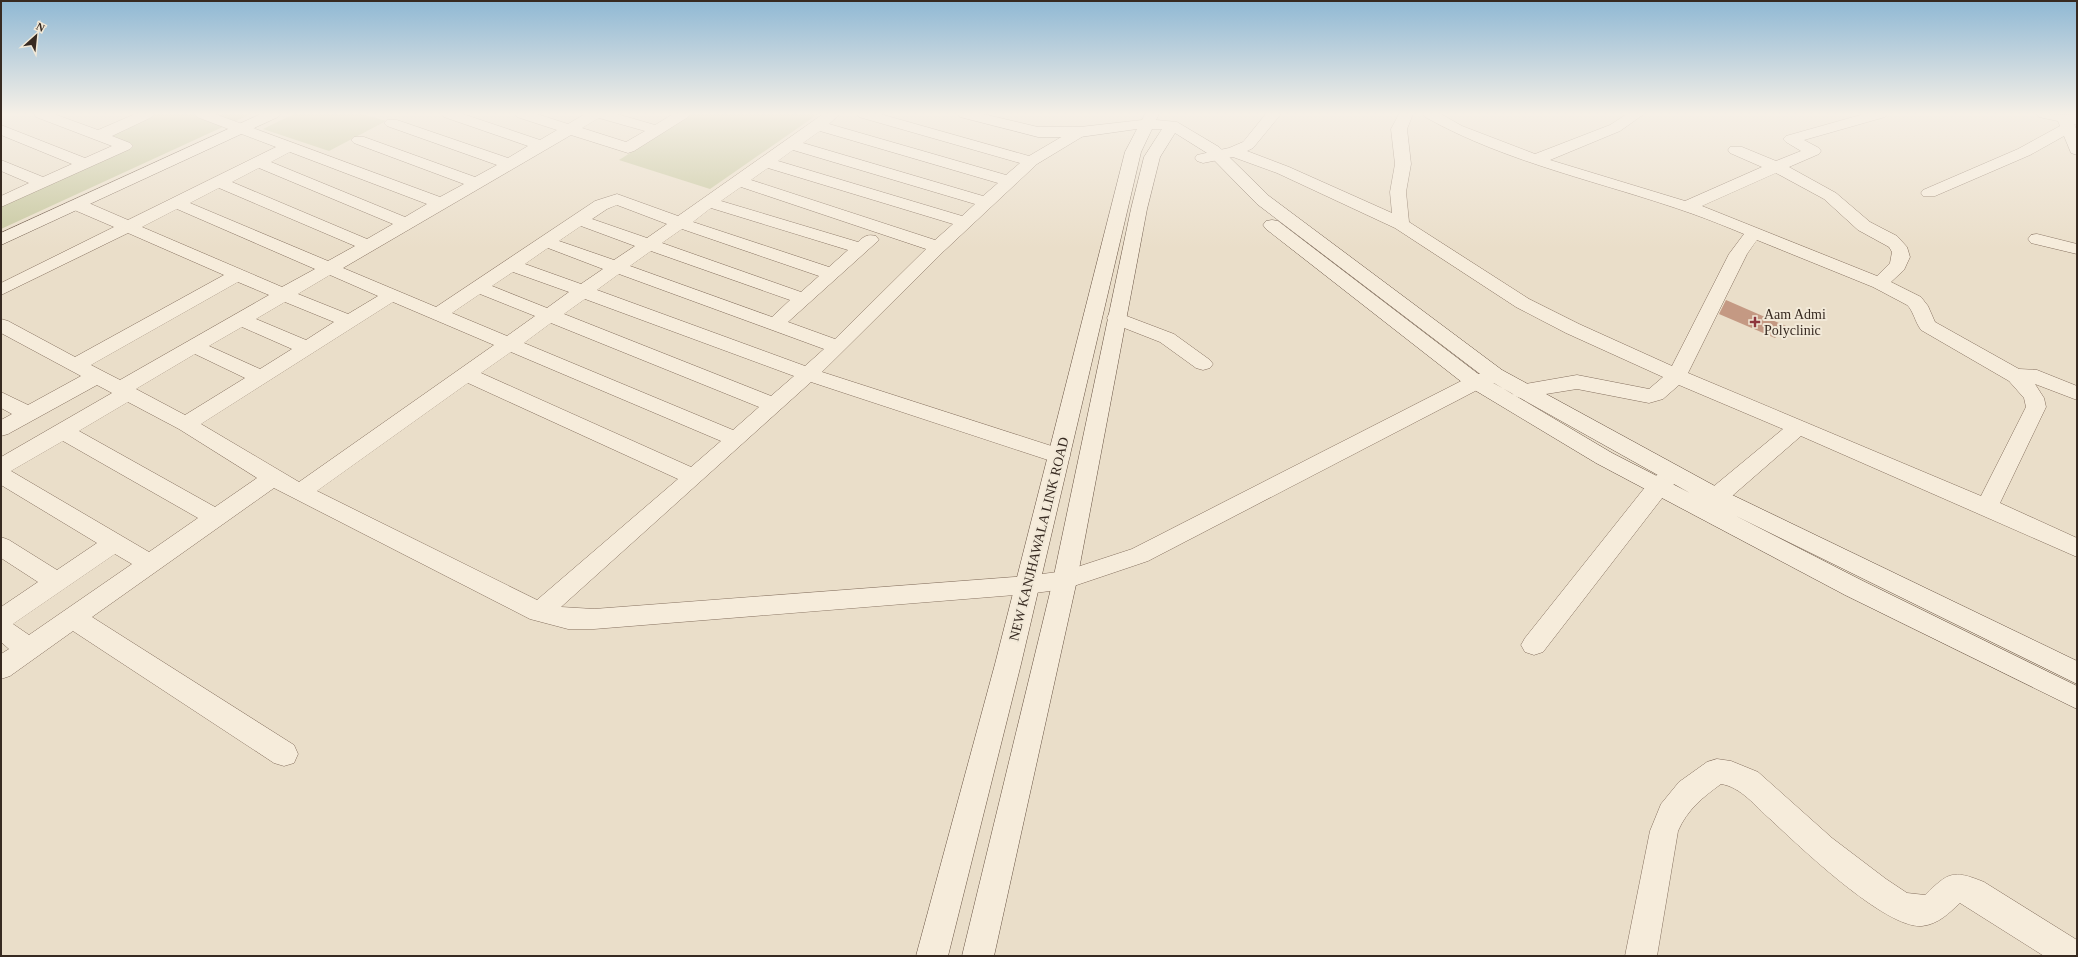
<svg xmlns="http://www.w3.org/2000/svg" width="2078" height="957" font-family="'Times New Roman',serif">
<rect width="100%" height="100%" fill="#eadec9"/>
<g fill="#c6c79e">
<path d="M152 114H251L1 229V206L132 146 104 135Z"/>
<path d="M294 114H362L386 121 329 151 263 129Z"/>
<path d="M692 114H818L710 189 619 160Z"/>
</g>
<path fill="#c49983" d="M1726 300 1786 326 1775 338 1719 314Z"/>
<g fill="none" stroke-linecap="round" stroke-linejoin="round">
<defs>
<g id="street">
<path d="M34 114H54L98 130 135 114H154L152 117 112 136 130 143 133 146 130 149 1 207V196L29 183 1 171V160L43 177 72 164 1 135V125L85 158 112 146 36 117Z"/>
<path d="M195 114H215L440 197 464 184 354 143 351 140 354 137H364L475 177 497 165 387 126 384 123 387 120H397L508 158 528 146 444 117 442 114H463L540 140 557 130 517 117 515 114H537L568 124 585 114H617L655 125 673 114H690L688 117 634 151 628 153 571 135 343 268 436 307 595 201 617 194 678 216 823 114H840L829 124 1006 175 1020 163 859 117 857 114H880L1029 156 1075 129H1085L1088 132 1085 135 1037 164 944 251 822 372 1067 451 1070 456 1067 461 1059 463 1051 461 811 382 561 607 594 609 1027 576 1065 571 1132 549 1469 377 1495 369 1502 370 1505 375 1502 380 1483 387 1148 561 1065 589 1027 594 594 629H568L530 619 274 488 92 617 294 745 298 754 294 763 284 766 274 763 73 631 10 676 1 679V654L9 649 1 642V607L38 582 1 558V537L9 540 57 570 97 543 1 485V457L112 393 97 385 8 434 1 436V420L12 414 1 408V392L28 405 81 376 1 333V319L8 321 75 357 224 275 128 233 1 295V283L114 227 72 209 70 205 72 201 78 200 84 201 128 220 276 147 197 117ZM599 118 645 131 626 142 582 128ZM820 131 998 183 983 196 803 143ZM793 150 975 204 962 216 778 161ZM290 152 427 204 405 217 271 162ZM259 168 393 224 367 239 232 182ZM768 168 953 224 935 240 751 180ZM741 187 926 249 835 339 788 322 879 240 876 236C868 234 864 236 858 242L721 201ZM219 188 355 246 328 261 190 203ZM617 205 667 224 647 238 592 219 607 209ZM711 208 848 250 829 267 693 222ZM177 209 315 269 282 287 142 227ZM581 226 635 246 614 260 559 241ZM682 229 819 276 801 292 662 243ZM548 248 603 269 581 284 525 264ZM651 251 790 300 772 317 630 266ZM513 272 569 292 547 308 492 286ZM619 274 824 349 805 366 597 290ZM330 275 378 296 348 314 298 294ZM238 282 269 295 120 380 91 365ZM480 294 535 316 507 336 452 313ZM585 299 794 376 771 396 564 314ZM285 302 334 322 306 340 256 319ZM393 302 494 345 299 482 201 424ZM551 323 759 407 733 430 524 343ZM242 327 292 349 260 369 209 346ZM511 352 721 441 691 467 481 373ZM195 354 245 378 185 415 136 389ZM468 383 678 479 537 600 317 491ZM128 402 179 429 257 478 215 507 79 431ZM63 441 198 518 149 552 11 471ZM115 554 132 564 29 635 13 624Z"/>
<path d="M1266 114H1281L1253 148 1247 151 1289 167 1392 213 1390 192 1395 164 1391 129 1399 114H1413L1407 129 1411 164 1406 192 1409 222 1529 299 1579 324 1672 366 1729 254 1744 234C1727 227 1710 220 1693 214 1603 182 1509 164 1425 117L1423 114H1441L1462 126 1535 154 1610 125 1627 114H1644L1620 131 1550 160 1685 201 1762 167 1730 153 1728 150 1730 147H1742L1776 161 1801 151 1786 142 1783 139 1786 136 1864 114H1887L1885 117 1804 140 1819 148 1821 151 1819 154 1789 167 1836 193 1870 222 1897 236 1907 247 1910 257 1904 270 1891 282 1921 297 1928 306 1935 322 2019 369 2037 370 2077 386V400L2035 384 2044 398 2046 407 2000 503 2077 538V557L1801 436 1724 503 1716 505 1708 503 1705 497 1708 491 1783 429 1679 385 1663 399 1649 403 1577 389 1521 398 1514 396 1511 391 1514 386 1577 375 1649 389 1663 377 1566 333 1516 307 1395 228 1277 173 1233 157 1203 163 1197 161 1195 158 1197 155 1229 148 1243 142ZM1776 173 1824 199 1858 230 1889 247 1892 252 1890 263 1877 276 1702 206ZM1757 240 1873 287 1907 305C1913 310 1915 322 1921 330L2009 381 2024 398 2026 407 1981 496 1688 373 1747 254Z"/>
<path d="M2037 114 2077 115V125L2074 124 2077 131V155L2071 153 2064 136 2030 155 1935 196H1923L1921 193 1923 190 2018 149 2060 126 2058 121 2039 117Z"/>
<path d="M2037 234 2077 244V254L2031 243 2028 239 2031 235Z"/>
<path d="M1116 312 1174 334 1210 360 1213 364 1210 368 1203 370 1196 368 1160 342 1109 322 1107 318 1109 314Z"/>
<path d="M1672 466 1680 469 1683 474 1666 493 1543 652 1534 655 1525 652 1521 645 1525 638 1650 481 1664 469Z"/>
<path d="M1717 759 1731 761 1758 772 1832 838 1886 879 1907 893 1925 895C1948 873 1952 869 1984 882L2077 940V956H2044L1960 903C1949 913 1939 924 1922 926 1885 929 1798 845 1770 819 1755 806 1741 787 1721 784 1703 797 1687 810 1678 831L1657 956H1625L1650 831 1661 804 1679 782 1707 762Z"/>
</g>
<g id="secondary">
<path d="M261 114H280L278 117 1 245V233Z"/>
<path d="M958 114H983L1038 127H1080L1142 120 1145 114H1159L1156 120 1177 122 1219 147 1269 196 1502 370 1724 491 2077 661V684L1736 516 1863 581 2077 686V709L1845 595 1596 463 1463 383 1266 229 1263 225 1266 221 1272 220 1278 221 1477 373 1612 453 1690 493 1488 380 1257 204 1207 153 1175 133 1160 157 1147 209 1077 580 994 956H962L1053 580 1131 209 1144 157 1162 129H1152L1141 152 1021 664 948 956H916L995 664 1125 152 1137 129 1080 137H1038L960 117Z"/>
</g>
</defs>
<use href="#street" stroke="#85705f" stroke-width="1"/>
<use href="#secondary" stroke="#675242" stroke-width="1"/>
<use href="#street" fill="#f6ecdb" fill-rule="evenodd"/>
<use href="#secondary" fill="#f6ecdb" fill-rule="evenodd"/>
</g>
<linearGradient id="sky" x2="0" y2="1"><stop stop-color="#8fb8d4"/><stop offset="0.46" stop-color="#f6f0e7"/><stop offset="1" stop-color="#f6f0e7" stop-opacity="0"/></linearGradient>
<rect width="2078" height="248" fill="url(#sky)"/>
<path fill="#8e353d" stroke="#f2e9d8" stroke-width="1.5" d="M1753 316h4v4h4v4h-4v4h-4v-4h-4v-4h4z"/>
<g text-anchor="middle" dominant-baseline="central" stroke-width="4" stroke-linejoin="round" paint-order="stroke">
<g font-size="14" fill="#372a21" stroke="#f2e9d8" text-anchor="start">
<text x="1764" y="314">Aam Admi<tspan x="1764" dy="16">Polyclinic</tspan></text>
</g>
<g font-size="14" fill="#372a21" stroke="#f2e9d8">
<text transform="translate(1039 539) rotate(-76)">NEW KANJHAWALA LINK ROAD</text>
</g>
</g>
<rect width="2078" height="957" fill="none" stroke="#372a21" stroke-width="4"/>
<g transform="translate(36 36) rotate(27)" stroke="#f2e9d8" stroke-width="3" paint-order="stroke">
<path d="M0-3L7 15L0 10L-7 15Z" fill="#372a21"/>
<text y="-6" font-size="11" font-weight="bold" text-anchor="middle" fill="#372a21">N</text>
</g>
</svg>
